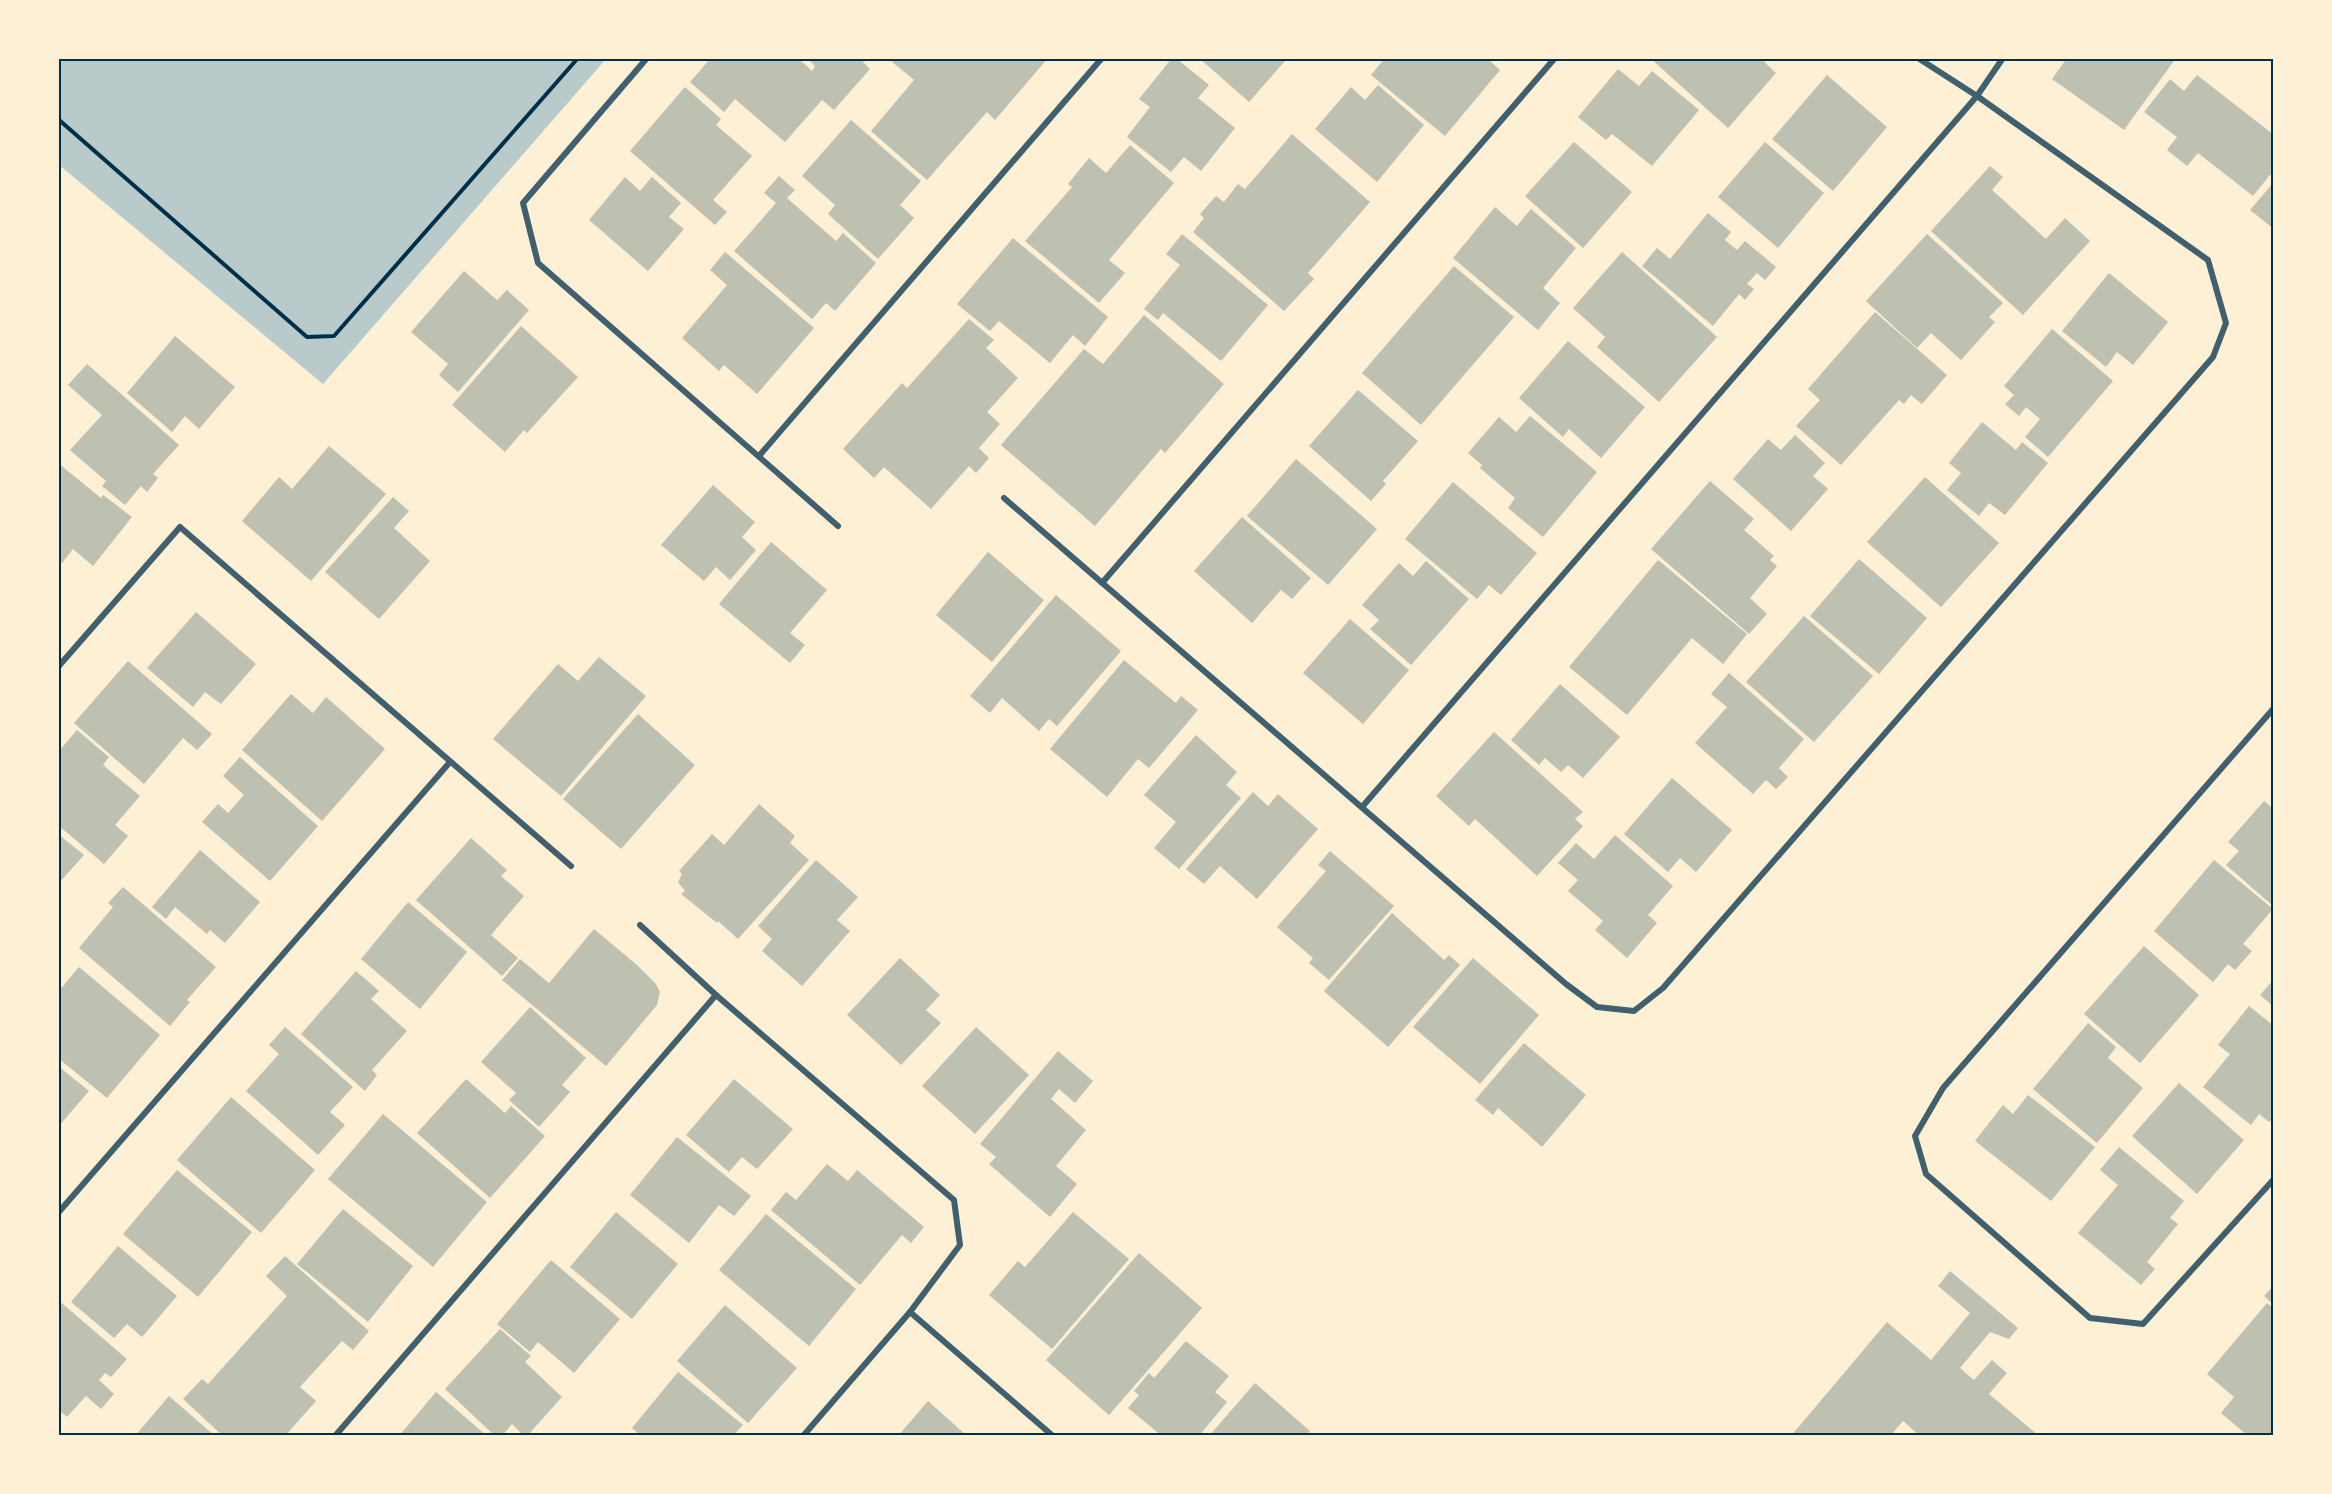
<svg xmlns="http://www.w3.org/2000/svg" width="2332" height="1494" font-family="Inter,sans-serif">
<rect width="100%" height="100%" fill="#fdf0d5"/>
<path fill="#b9caca" d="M58 59H606L323 384 59 165Z"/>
<g fill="#bec0b2">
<path d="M711 58H798L812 71 815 66 807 58H866L863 62 870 69 834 110 822 100 785 142 735 99 724 112 690 82Z"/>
<path d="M895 58H919L922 61 925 58H1048L995 120 987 112 927 180 871 131 914 80 892 62Z"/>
<path d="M1172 58H1176L1209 85 1198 98 1235 128 1201 171 1184 157 1171 172 1127 137 1150 107 1139 99Z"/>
<path d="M1199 58H1282L1285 61 1249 102Z"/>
<path d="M1385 58H1487L1500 70 1445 136 1371 75Z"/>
<path d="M1650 58H1760L1776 73 1728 128Z"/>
<path d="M2067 58H2176L2124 130 2052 79Z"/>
<path d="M1618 69 1639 86 1652 71 1699 110 1652 166 1612 134 1606 140 1578 117Z"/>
<path d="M1827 75 1887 127 1833 191 1772 139Z"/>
<path d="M2197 75 2274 135V170L2253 196 2198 153 2187 166 2167 150 2177 137 2144 112 2170 79 2184 91Z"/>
<path d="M1378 85 1424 125 1377 182 1315 129 1351 87 1365 100Z"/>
<path d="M685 87 721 119 716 125 752 156 713 200 727 212 715 225 630 151Z"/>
<path d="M851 120 921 181 900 205 914 218 878 259 828 214 835 205 802 176Z"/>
<path d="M1292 134 1370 202 1308 273 1314 279 1284 311 1193 232 1204 218 1200 214 1216 196 1224 202 1238 184 1245 189Z"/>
<path d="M1574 142 1632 192 1583 248 1525 196Z"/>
<path d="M1765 142 1824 193 1778 248 1718 197Z"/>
<path d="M1130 145 1174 183 1109 260 1125 273 1099 303 1025 241 1072 187 1068 184 1089 158 1106 173Z"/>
<path d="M1990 166 2003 177 1992 190 2046 239 2065 218 2090 241 2023 315 1931 231Z"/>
<path d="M779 176 795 190 787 198 836 241 843 233 876 263 835 311 826 303 812 319 734 251 776 203 764 193Z"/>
<path d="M625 177 640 191 652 177 681 203 669 217 684 229 648 271 589 220Z"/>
<path d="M2274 182V229L2250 210Z"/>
<path d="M1495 207 1517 226 1531 209 1576 248 1543 288 1560 303 1538 330 1453 258Z"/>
<path d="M1708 213 1731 232 1725 240 1737 250 1745 241 1776 267 1765 280 1757 273 1747 284 1754 289 1745 300 1739 294 1713 326 1642 266 1657 248 1670 259Z"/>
<path d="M1182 234 1268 305 1221 361 1163 313 1158 320 1144 309 1180 265 1166 254Z"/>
<path d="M1927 234 2003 303 1989 317 1995 322 1961 360 1931 333 1917 348 1866 301Z"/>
<path d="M1013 238 1108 317 1085 346 1073 335 1050 363 999 321 990 331 957 304Z"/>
<path d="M725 252 814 328 757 394 724 365 719 371 682 338 727 285 710 270Z"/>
<path d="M1622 252 1717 337 1659 402 1597 347 1605 337 1573 308Z"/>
<path d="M1454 266 1514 317 1421 425 1362 373Z"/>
<path d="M464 271 497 300 507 290 529 310 458 392 439 375 448 364 411 332Z"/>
<path d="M2109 273 2168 322 2133 365 2117 352 2106 367 2062 331Z"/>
<path d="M1875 312 1947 375 1922 404 1911 395 1904 404 1899 400 1841 465 1796 426 1820 400 1808 389Z"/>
<path d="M1144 315 1224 384 1165 453 1161 449 1095 526 1001 445 1084 349 1103 364Z"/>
<path d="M969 319 994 340 986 348 1018 378 987 412 1000 424 979 448 989 458 976 473 969 466 931 509 884 467 874 478 843 449 902 383 907 388Z"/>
<path d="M521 326 578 377 527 433 524 430 505 452 452 405Z"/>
<path d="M2052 329 2113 381 2048 457 2025 437 2040 419 2026 407 2019 416 2005 404 2014 395 2004 386Z"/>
<path d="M175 336 235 387 199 429 185 416 172 432 127 393Z"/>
<path d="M1568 341 1645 407 1601 458 1569 429 1563 437 1519 398Z"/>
<path d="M87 364 179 445 153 474 158 478 147 492 141 486 125 505 102 486 106 481 70 450 102 415 68 385Z"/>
<path d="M1358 390 1418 441 1383 481 1386 484 1371 501 1309 446Z"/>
<path d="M1530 416 1597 472 1543 537 1508 508 1515 498 1480 468 1482 465 1468 453 1499 417 1516 432Z"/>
<path d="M1982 422 2016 450 2022 442 2048 463 2005 515 1989 503 1979 516 1947 490 1961 473 1949 463Z"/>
<path d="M1795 435 1825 463 1813 476 1828 489 1791 531 1733 479 1768 439 1781 450Z"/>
<path d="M329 446 386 494 311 581 242 521 279 477 292 489Z"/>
<path d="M1296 459 1377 529 1328 585 1247 516Z"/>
<path d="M58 463 101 498 103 495 132 517 93 566 73 549 62 563 58 560Z"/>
<path d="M1925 477 1999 543 1941 607 1867 542Z"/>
<path d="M1710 481 1754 519 1744 530 1774 556 1770 560 1777 566 1750 598 1767 614 1749 634 1651 549Z"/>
<path d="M1453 482 1537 553 1501 595 1489 585 1477 599 1405 539Z"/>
<path d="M713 485 755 522 742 537 756 550 730 580 716 567 704 581 661 545Z"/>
<path d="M393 497 409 511 394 528 430 561 379 619 325 572Z"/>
<path d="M1242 517 1311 578 1292 599 1281 590 1252 623 1194 571Z"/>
<path d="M771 542 827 590 790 633 805 645 790 663 719 604Z"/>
<path d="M988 552 1044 600 992 662 936 615Z"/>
<path d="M1859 559 1927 618 1879 674 1810 616Z"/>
<path d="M1658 560 1747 634 1723 664 1692 638 1627 715 1569 667Z"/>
<path d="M1426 561 1469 599 1411 665 1370 629 1379 620 1362 605 1399 563 1413 576Z"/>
<path d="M1056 595 1121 651 1057 726 1049 719 1039 731 1002 698 990 713 970 696Z"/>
<path d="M196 612 256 664 221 704 205 692 193 707 147 668Z"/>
<path d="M1804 616 1873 676 1814 742 1746 682Z"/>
<path d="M1350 619 1409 670 1363 724 1303 673Z"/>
<path d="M599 657 646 696 561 796 493 739 558 664 578 681Z"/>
<path d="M1124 660 1176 703 1181 696 1198 710 1149 768 1138 759 1107 797 1050 749Z"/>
<path d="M128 661 212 734 197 750 183 738 144 784 74 723Z"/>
<path d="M1729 673 1804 739 1779 768 1788 777 1776 789 1766 780 1753 794 1695 743 1727 707 1711 694Z"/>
<path d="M1560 684 1620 737 1583 778 1568 765 1561 772 1545 758 1539 765 1511 740Z"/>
<path d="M291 694 313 713 326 697 385 749 322 821 242 750Z"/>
<path d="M638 714 695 765 621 849 563 799Z"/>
<path d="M77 730 109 757 103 765 140 796 115 825 128 836 104 864 58 825V752Z"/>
<path d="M1494 732 1583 812 1575 819 1583 826 1537 876 1475 819 1469 826 1436 796Z"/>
<path d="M1196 735 1237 772 1226 785 1241 798 1179 869 1154 848 1176 822 1144 795Z"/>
<path d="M240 757 318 826 270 881 202 822 218 804 228 813 244 795 223 776Z"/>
<path d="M1672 778 1732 830 1696 872 1680 858 1668 872 1624 834Z"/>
<path d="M1253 792 1268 806 1278 794 1318 829 1257 899 1220 866 1204 884 1186 869Z"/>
<path d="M2264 801 2274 809 2272 905 2226 865 2239 851 2228 842Z"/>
<path d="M759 804 795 836 790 843 809 860 738 939 718 921 717 923 681 894 685 891 678 882 682 874 679 871 712 834 724 845Z"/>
<path d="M58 834 84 855 58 884Z"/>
<path d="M1615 835 1673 886 1648 915 1657 923 1627 958 1595 930 1603 921 1568 891 1578 880 1558 863 1576 843 1594 859Z"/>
<path d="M471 838 507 870 501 876 524 896 491 935 518 958 502 976 416 900Z"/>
<path d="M200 850 260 902 225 943 210 930 207 934 175 907 166 919 152 907Z"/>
<path d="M1330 851 1394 906 1329 980 1309 963 1313 958 1277 927 1326 871 1318 865Z"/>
<path d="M816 860 858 897 837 920 850 931 802 986 762 951 772 939 758 926Z"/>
<path d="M2214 860 2273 909 2243 944 2252 951 2235 970 2228 964 2213 982 2154 931Z"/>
<path d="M123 887 216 967 187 1000 190 1002 170 1026 79 948 113 907 108 903Z"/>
<path d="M408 902 467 952 420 1009 361 959Z"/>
<path d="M1392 913 1444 960 1449 955 1460 965 1388 1047 1324 991Z"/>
<path d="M594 929 637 965 656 984 660 992 657 1005 606 1066 502 980 520 959 549 983Z"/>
<path d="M2144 946 2199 995 2140 1063 2084 1014Z"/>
<path d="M900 958 940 995 926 1010 941 1023 901 1065 847 1015Z"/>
<path d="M1473 958 1539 1015 1480 1084 1413 1027Z"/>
<path d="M79 967 160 1035 107 1098 58 1058V992Z"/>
<path d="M356 971 379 991 371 999 407 1031 372 1070 377 1075 365 1091 301 1034Z"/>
<path d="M2274 979V1007L2260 995Z"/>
<path d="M2249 1006 2274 1026V1117L2269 1122 2259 1114 2251 1125 2203 1087 2230 1054 2218 1045Z"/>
<path d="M530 1007 586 1058 562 1085 570 1092 539 1127 509 1100 516 1093 481 1062Z"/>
<path d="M2088 1023 2116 1047 2108 1058 2143 1088 2097 1143 2033 1089Z"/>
<path d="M285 1027 353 1087 330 1112 345 1125 318 1155 246 1091 279 1054 269 1045Z"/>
<path d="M976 1027 1029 1075 975 1134 922 1086Z"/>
<path d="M1524 1043 1586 1095 1542 1147 1498 1108 1493 1115 1475 1100Z"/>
<path d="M1058 1051 1093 1081 1075 1103 1059 1089 1051 1099 1086 1130 1056 1166 1077 1184 1050 1217 989 1164 996 1157 980 1144Z"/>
<path d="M58 1066 89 1091 58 1127Z"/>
<path d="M466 1079 505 1113 511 1106 545 1136 490 1198 417 1133Z"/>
<path d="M734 1079 793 1129 757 1169 742 1157 729 1172 686 1135Z"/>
<path d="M2179 1083 2244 1140 2197 1194 2132 1136Z"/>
<path d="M2028 1095 2095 1147 2051 1201 1975 1141 2003 1105 2013 1114Z"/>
<path d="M231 1097 315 1170 261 1233 177 1160Z"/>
<path d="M383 1114 487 1202 433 1267 328 1179Z"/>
<path d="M677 1137 751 1196 734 1216 719 1205 689 1243 630 1195Z"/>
<path d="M2119 1147 2184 1201 2170 1218 2178 1224 2147 1262 2155 1269 2141 1285 2078 1233 2118 1185 2100 1170Z"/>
<path d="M827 1164 848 1181 857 1170 924 1227 911 1243 902 1235 860 1285 771 1210 786 1192 796 1200Z"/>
<path d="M177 1170 252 1232 198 1297 123 1234Z"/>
<path d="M343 1209 413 1266 368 1322 297 1264Z"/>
<path d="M616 1212 678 1264 632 1319 570 1267Z"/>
<path d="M1073 1212 1129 1259 1052 1349 989 1295 1018 1261 1025 1267Z"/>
<path d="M766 1214 856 1289 809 1346 719 1270Z"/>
<path d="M118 1246 177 1296 142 1337 127 1324 114 1338 71 1302Z"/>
<path d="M1139 1253 1202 1308 1109 1415 1046 1360Z"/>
<path d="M285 1256 369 1331 353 1350 342 1341 300 1387 316 1401 285 1436H223L183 1399 202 1379 208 1384 287 1296 266 1276Z"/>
<path d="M551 1260 620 1319 574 1373 538 1342 530 1352 497 1324Z"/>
<path d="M1950 1271 2018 1328 2009 1339 1990 1332 1960 1368 1974 1380 1992 1360 2007 1373 1989 1394 2039 1436H1920L1903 1421 1890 1436H1791L1887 1322 1931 1360 1970 1313 1938 1286Z"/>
<path d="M2274 1285V1305L2264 1296Z"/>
<path d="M58 1300 127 1359 111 1377 105 1373 99 1380 114 1394 101 1409 86 1396 67 1417 58 1409Z"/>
<path d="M2267 1303 2274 1309V1436H2248L2221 1413 2234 1397 2207 1374Z"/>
<path d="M725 1305 797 1368 748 1423 677 1361Z"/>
<path d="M500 1329 531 1356 525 1362 562 1397 527 1436H524L512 1424 502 1436H495L445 1389Z"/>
<path d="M1186 1341 1229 1376 1215 1392 1227 1402 1199 1436H1162L1128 1408 1139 1395 1134 1391 1149 1373 1154 1378Z"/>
<path d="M678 1372 743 1425 733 1436H641L632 1428Z"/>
<path d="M1255 1383 1310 1431 1305 1436H1209Z"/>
<path d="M436 1392 487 1436H399Z"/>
<path d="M169 1396 215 1436H135Z"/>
<path d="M928 1401 967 1436H898Z"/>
</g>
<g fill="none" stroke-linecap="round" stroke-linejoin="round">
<path stroke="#003049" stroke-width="4" d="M58 119 307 337 334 336 578 58"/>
<g stroke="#3f606c" stroke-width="6">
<path d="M647 58 523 203 538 263 838 526"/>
<path d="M759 456 1102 58"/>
<path d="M1004 498 1566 984 1597 1007 1634 1011 1663 988 2213 357 2226 323 2208 260 1977 96 1918 58"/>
<path d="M1102 583 1555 58"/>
<path d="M58 667 180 527 571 866"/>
<path d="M2274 708 1943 1088 1915 1136 1926 1174 2090 1318 2143 1324 2274 1179"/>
<path d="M1362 807 1977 96 2003 58"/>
<path d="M640 925 716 995 954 1200 960 1245 910 1312 803 1436"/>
<path d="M58 1213 450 762"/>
<path d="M910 1312 1053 1436"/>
<path d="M335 1436 716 995"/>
</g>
</g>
<rect width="2332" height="1494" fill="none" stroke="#fdf0d5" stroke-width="120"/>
<rect x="60" y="60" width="2212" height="1374" fill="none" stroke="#003049" stroke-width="2"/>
</svg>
